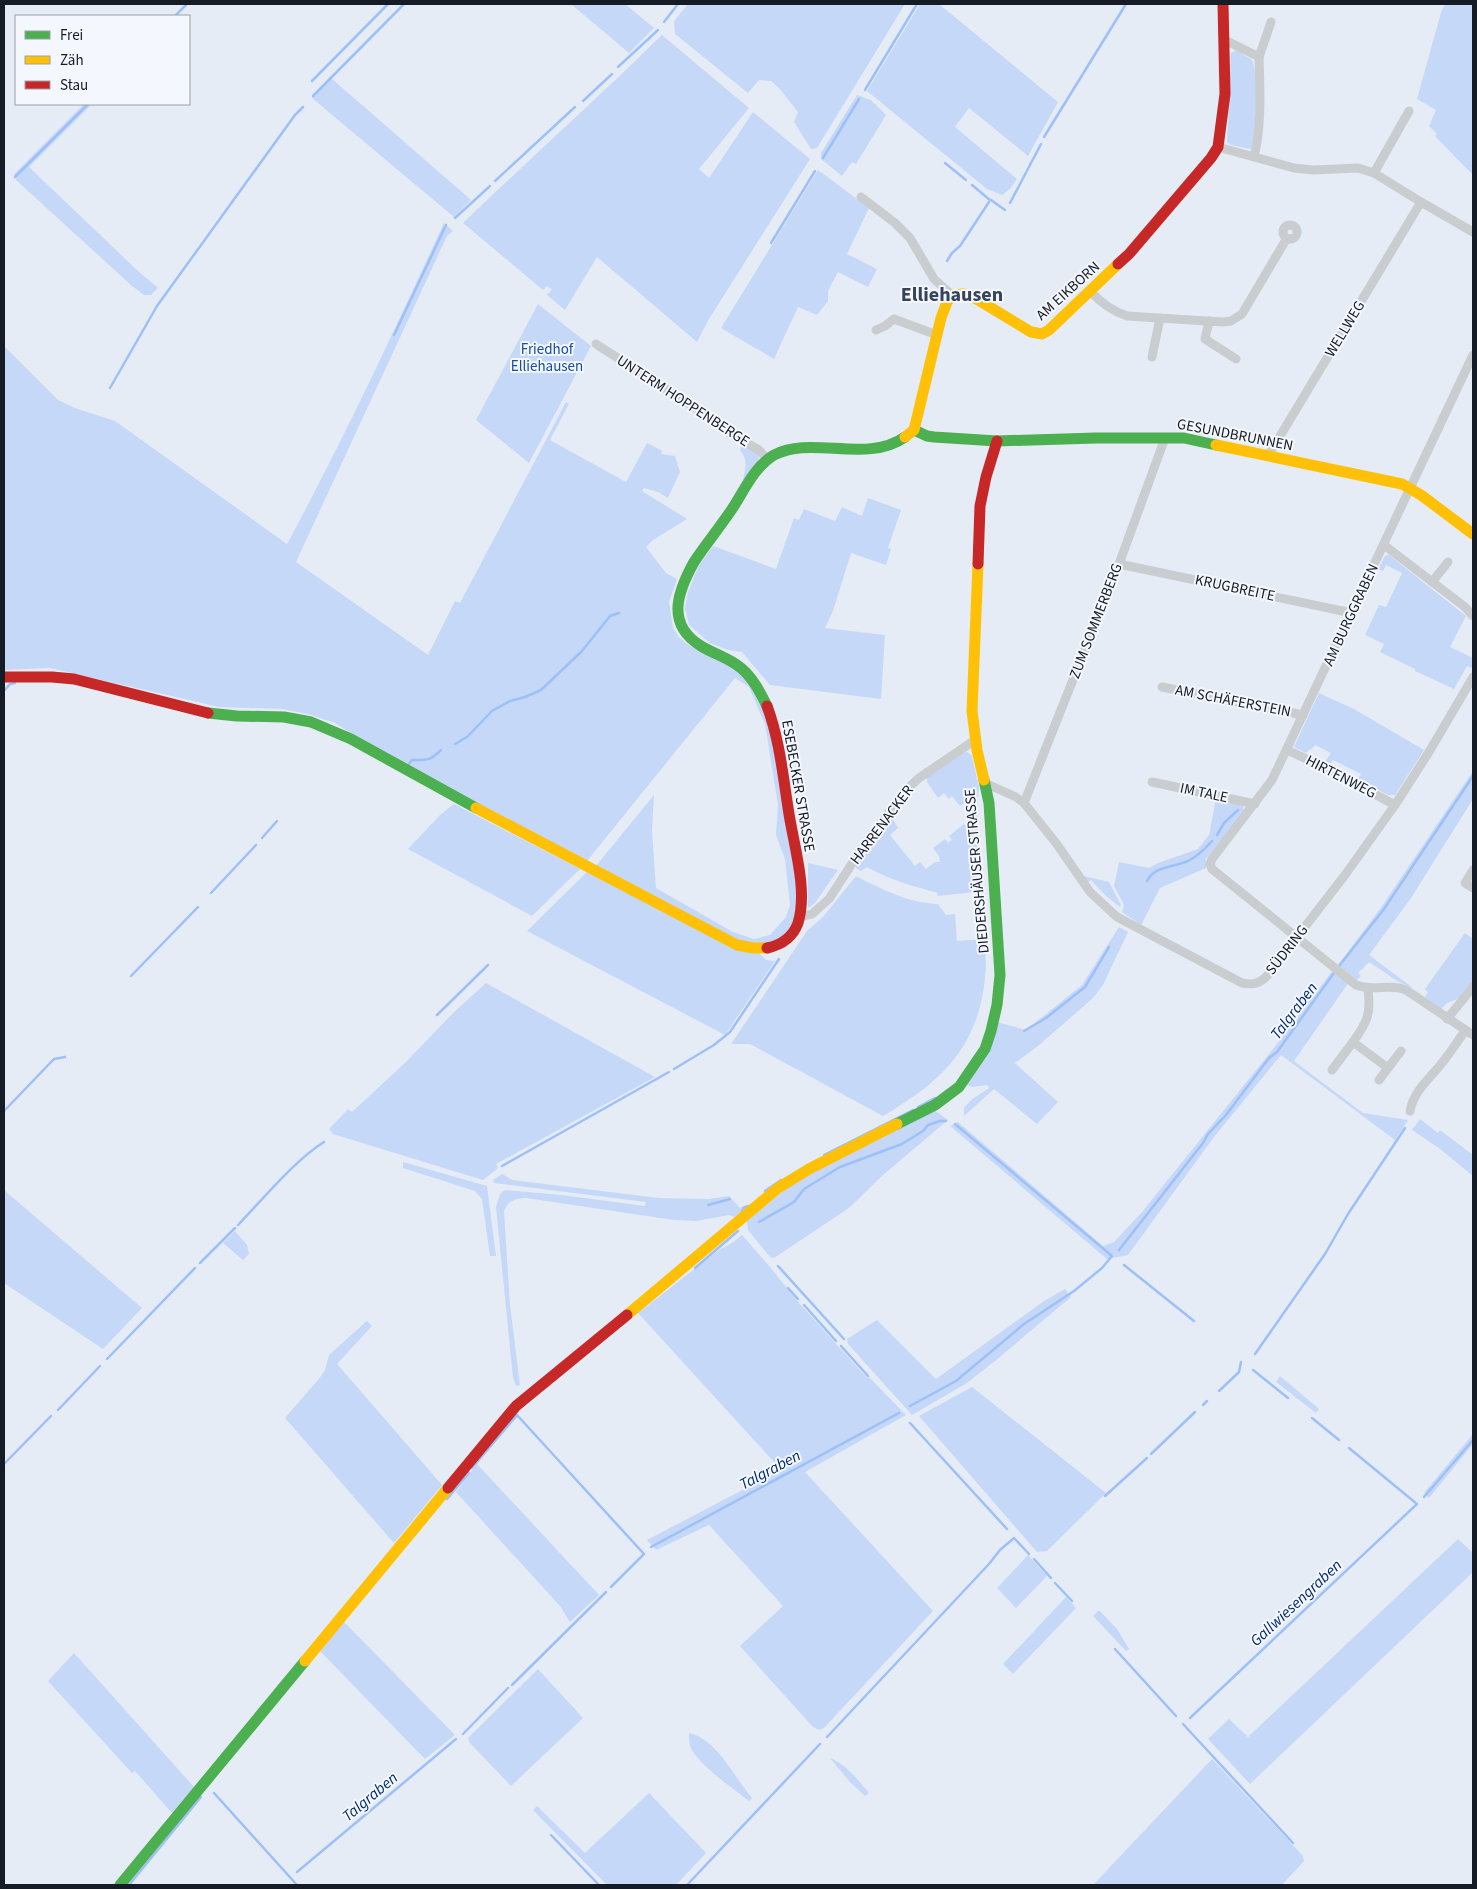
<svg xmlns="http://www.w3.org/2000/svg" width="1477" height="1889" font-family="'Source Sans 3',sans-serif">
<rect width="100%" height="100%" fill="#e6ecf5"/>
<g fill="#c5d8f7">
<path d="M571 4H625L654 28 629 53Z"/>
<path d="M688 4H905L817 148 811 149 794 122 798 112 779 88 771 81 759 80 748 93 675 34 674 21Z"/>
<path d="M920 4H939L1058 102 1028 156 969 108 955 127 1017 179 1010 189 1002 195 987 189 867 91Z"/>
<path d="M1446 4H1473V175L1435 136 1437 134 1429 126 1436 110 1417 99 1442 9Z"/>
<path d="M662 35 749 108 699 169 709 178 753 112 810 159 709 319 697 342 597 257 565 310 547 295 552 289 547 286 543 290 463 223C529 159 597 99 662 35Z"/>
<path d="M1236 50 1252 60C1260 77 1254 125 1254 146L1250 149 1231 145 1227 142 1231 53Z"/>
<path d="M331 78 471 200 454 217 312 98Z"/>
<path d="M857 95 871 100 886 115 856 164 852 162 842 176 821 159V153Z"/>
<path d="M84 104H92L29 167 139 272 158 288 151 295H144L131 285 16 180 14 174Z"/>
<path d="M818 170 869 208 847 254 877 269 868 287 838 272 828 291V301L817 315 798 307 774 359 721 328Z"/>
<path d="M444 223 453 231 447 236 296 562 428 655 455 601 460 603 566 402 569 404 550 440 626 482 647 443 662 451 661 454 675 456 680 472 668 498 658 492 644 488 642 491 687 519 653 540 646 547 666 573 677 579 669 602 673 628 679 637 687 644 739 671 747 680 769 721 798 892C797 911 794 937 771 943 764 945 755 945 747 945L595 867 654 795 652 831 656 888 733 932 754 939 770 935 786 917 790 905 785 859 776 835 778 805 765 724 749 687 735 678 587 861 384 755 335 723 308 714 282 709 219 707 50 668 4 670V346L58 400 75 408 115 421 287 544C344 439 394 331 444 223Z"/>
<path d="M538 304 591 346 529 463 476 420Z"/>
<path d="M744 446 758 453 759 459 742 483C745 473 749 458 740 451L741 447Z"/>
<path d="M868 498 901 510 888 548 891 549 886 565 851 553 833 611 825 628 885 635 881 699 770 685 742 652 728 650 710 643 689 625 685 608 688 592 699 565 713 546 776 569 794 518 799 520 804 509 835 521 842 507 862 516Z"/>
<path d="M1389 555 1466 616 1450 647 1473 658 1472 668 1467 666 1454 689 1415 671V669L1380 652 1384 644 1365 635 1379 605 1386 607 1402 573 1386 565 1383 571 1378 569 1385 556Z"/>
<path d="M1319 693 1354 709 1424 750 1395 795H1388L1358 779 1361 774 1333 760 1330 764 1325 762 1331 753 1315 745 1311 750 1310 749 1306 753 1294 747Z"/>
<path d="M967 752 972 756 979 788 978 797 969 804 967 801 960 806 952 796 949 799 944 793 938 798 927 782V776L963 753Z"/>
<path d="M1473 771V799L1411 898 1369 955 1413 988 1399 982 1369 962 1358 973 1361 976 1357 980 1338 965 1380 909Z"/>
<path d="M1216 799 1243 806 1244 811 1206 859V868L1160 888 1141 925 1122 912 1124 905 1114 886 1119 862 1149 868 1158 863 1198 849 1209 835Z"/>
<path d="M454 804 580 869 532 916 408 849 440 815Z"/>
<path d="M976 815 978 816 976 892 937 896 938 893C913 886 889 880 867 867L861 871 856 868V863L889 817 894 821 898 828 890 835 915 866 920 862 926 869 935 862H940L939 856 933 848 945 839 948 843 952 840 949 836 964 824 968 828 971 825 968 821Z"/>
<path d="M808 863 838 870 815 903 808 908Z"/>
<path d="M589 870 759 953 766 960 775 961 725 1035 527 931Z"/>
<path d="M856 876C881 889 909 903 938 904L946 915 955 914 957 941 985 939C985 952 987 965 985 978 978 1048 941 1082 883 1116L750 1044H731L807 931 823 917Z"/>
<path d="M1083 876 1109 882 1121 905 1120 907 1106 896 1091 880 1087 883Z"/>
<path d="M1119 927 1128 932 1103 985 1093 998 1038 1046 1015 1063 1058 1102 1037 1124 994 1089 964 1116V1108L971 1100 989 1088 987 1085 972 1087 967 1085 997 1022 1026 1030 1082 985Z"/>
<path d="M1465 933 1473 939V982L1458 999 1447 1003 1441 1009 1425 997 1428 992 1425 989Z"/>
<path d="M1333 970 1349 982 1294 1061 1363 1113 1408 1120 1395 1140 1281 1055 1214 1137 1128 1255 1107 1259 950 1126 958 1122 1103 1246 1114 1242 1142 1212 1273 1049Z"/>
<path d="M486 983 655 1077 496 1164 498 1168 483 1180 333 1134 329 1129 348 1109 352 1112 406 1062 453 1013Z"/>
<path d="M934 1110 948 1120 883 1175 849 1208 774 1258 770 1257 748 1230 747 1221 787 1188 826 1165Z"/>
<path d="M1420 1119 1438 1133 1440 1130 1473 1155V1176L1439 1148 1412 1130Z"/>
<path d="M403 1162 487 1186 496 1256H490L482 1199 475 1191 403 1168Z"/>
<path d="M502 1174 512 1180 659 1198 709 1199 729 1196 741 1209 740 1213 735 1217 729 1215 696 1221 674 1220 526 1198C514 1199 509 1200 504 1211L510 1305 520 1385 516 1386 513 1378 496 1207 500 1194 505 1190 561 1195 645 1206 646 1202 494 1183 493 1180Z"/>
<path d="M4 1190 142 1308 103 1349 4 1283Z"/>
<path d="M235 1231 247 1245 249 1254 243 1260 223 1243Z"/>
<path d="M742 1235 770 1267 799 1303 867 1378 869 1377 906 1415 805 1472 933 1611 824 1728 819 1730 813 1727 740 1646 783 1606 709 1525 656 1550 647 1540 777 1472 774 1462 638 1313 719 1250 732 1243Z"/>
<path d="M1065 1289 1071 1297 995 1361 967 1383 912 1415 848 1344 847 1339 877 1320 936 1379 1044 1301Z"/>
<path d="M367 1321 372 1326 337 1364 442 1485 394 1543 285 1418 318 1380 325 1370 329 1355Z"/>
<path d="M1280 1376 1319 1409 1316 1413 1276 1382Z"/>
<path d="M972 1387 1106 1493 1047 1551 1037 1552 919 1416Z"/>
<path d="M1473 1434V1444L1429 1498 1424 1493Z"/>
<path d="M477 1464 599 1595 570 1622 560 1606 456 1492Z"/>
<path d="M1458 1539 1473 1553V1572L1250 1784 1208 1739 1229 1719 1248 1737Z"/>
<path d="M1028 1555 1047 1576 1016 1608 997 1588Z"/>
<path d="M1066 1597 1076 1608 1013 1674 1003 1664Z"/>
<path d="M1099 1610 1117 1629 1129 1649 1126 1651 1093 1616Z"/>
<path d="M344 1622 455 1735 425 1759 320 1651Z"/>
<path d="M74 1653 194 1787 172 1813 135 1771 132 1773 48 1681Z"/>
<path d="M538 1669 583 1718 511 1786 469 1742 468 1738Z"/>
<path d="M689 1733C717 1739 734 1777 752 1798L749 1801C734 1789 696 1763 690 1746 689 1742 689 1737 689 1733Z"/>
<path d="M830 1758C847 1765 856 1778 869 1793L865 1796 850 1782Z"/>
<path d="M1212 1759 1303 1856 1304 1861 1282 1885H1093Z"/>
<path d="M649 1793 706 1853 676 1885H607L533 1810 537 1806 585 1853Z"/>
</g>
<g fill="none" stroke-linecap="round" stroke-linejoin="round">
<g stroke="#9dc0f7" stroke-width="2.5">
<path d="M175 16 186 5"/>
<path d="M664 22 678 4"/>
<path d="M618 67 658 30"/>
<path d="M312 81 388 4"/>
<path d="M865 90 917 4"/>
<path d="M313 96 404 4"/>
<path d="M583 101 612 74"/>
<path d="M1044 137 1126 4"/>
<path d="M823 158 859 99"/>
<path d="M945 163 966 180"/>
<path d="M15 177 88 104"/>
<path d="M495 181 575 107"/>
<path d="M972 185 990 200"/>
<path d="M991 200 1005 210"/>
<path d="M1010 203 1041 144"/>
<path d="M455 218 490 186"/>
<path d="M771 243 815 171"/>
<path d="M947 261 952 253 960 246 989 202"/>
<path d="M394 335 446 225"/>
<path d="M110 388 157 306 295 115 303 107"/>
<path d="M4 691 10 684 15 683"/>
<path d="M455 744 467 737 492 711 510 701 525 697 541 690 582 651 610 616 619 613"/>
<path d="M409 764 412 760C427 760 430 761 441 750"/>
<path d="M1217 835 1224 823 1238 810"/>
<path d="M262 838 277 821"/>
<path d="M1147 881C1156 865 1172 868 1188 861 1198 856 1205 849 1212 841"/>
<path d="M211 893 256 845"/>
<path d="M131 976 198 907"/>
<path d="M437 1015 488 965"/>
<path d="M1024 1031 1046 1018 1085 987 1109 947"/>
<path d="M674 1069 714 1045 730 1032 779 959"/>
<path d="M918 1107 935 1098"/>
<path d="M4 1111 54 1059 65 1057"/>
<path d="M824 1155 913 1110"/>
<path d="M502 1166 669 1072"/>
<path d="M765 1191 781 1180"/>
<path d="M708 1205 730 1199"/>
<path d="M741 1214 743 1208 748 1206"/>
<path d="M759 1222 794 1202 804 1189 840 1167 902 1144 923 1131 928 1125 940 1121H946"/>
<path d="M238 1225C263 1199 295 1160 324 1142"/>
<path d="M1119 1250 1203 1143 1208 1134 1226 1115 1269 1058 1277 1052 1339 966 1384 909 1473 776"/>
<path d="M200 1263 235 1228"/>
<path d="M1124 1265 1194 1321"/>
<path d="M778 1266 844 1339"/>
<path d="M695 1268 738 1231"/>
<path d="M788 1288 798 1299"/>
<path d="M804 1305 836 1341"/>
<path d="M841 1346 868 1376"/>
<path d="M1255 1354 1325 1254 1348 1214 1405 1128"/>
<path d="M107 1359 195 1268"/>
<path d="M1253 1370 1288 1398"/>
<path d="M1219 1391 1239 1372 1241 1362"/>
<path d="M1203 1405 1207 1401"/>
<path d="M910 1406 956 1381 1024 1324 1074 1291 1102 1268 1112 1256 955 1124"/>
<path d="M58 1410 100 1366"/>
<path d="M1312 1418 1339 1440"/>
<path d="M910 1423 1007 1529"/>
<path d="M1151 1454 1195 1412"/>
<path d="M4 1464 51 1416"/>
<path d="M472 1468 517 1415 644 1554 611 1587"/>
<path d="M1105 1496 1147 1458"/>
<path d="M1424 1497 1473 1440"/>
<path d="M447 1499 469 1473"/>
<path d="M651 1547 899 1413"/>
<path d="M1034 1559 1051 1578"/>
<path d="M1055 1583 1072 1601"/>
<path d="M1115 1649 1176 1716"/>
<path d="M512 1685 606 1592"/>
<path d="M1190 1718 1417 1504 1349 1448"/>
<path d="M1183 1724 1293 1843"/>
<path d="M463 1734 508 1688"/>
<path d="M827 1737 989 1564 1000 1550 1014 1538 1029 1554"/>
<path d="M214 1793 297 1885"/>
<path d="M551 1835 599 1885"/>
<path d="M297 1872 456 1739"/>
<path d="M129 1885 201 1797"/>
<path d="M687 1885 820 1744"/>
</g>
<g stroke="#cacdd0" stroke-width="9">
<path d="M1225 40 1259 57C1260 89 1262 125 1254 157"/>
<path d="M1259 57 1271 22"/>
<path d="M1218 147 1294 168 1313 170 1358 168 1374 173 1421 202 1473 232"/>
<path d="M1374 173 1409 111"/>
<path d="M861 197 895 223 910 238 934 279 952 295"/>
<circle cx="1290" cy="232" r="7"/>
<path d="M1090 291C1101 303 1112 311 1127 316L1223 322 1231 321 1242 314 1287 238"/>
<path d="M1209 321 1205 339 1236 359"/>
<path d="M876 330 885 326 894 319 937 335"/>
<path d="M596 344 711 418 729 433 759 450 768 460"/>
<path d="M1473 355 1272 780 1212 859 1210 864 1212 869 1356 985C1373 992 1389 983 1406 990L1473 1035"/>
<path d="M1152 357 1160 318"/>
<path d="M1268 456 1421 202"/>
<path d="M1384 545 1465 607 1473 616"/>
<path d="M1119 564 1352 613"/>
<path d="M1432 582 1448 562"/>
<path d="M1162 687 1303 715"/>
<path d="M1287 750 1328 769 1395 805"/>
<path d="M1152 782 1255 804"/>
<path d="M987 784 1016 797 1024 803 1056 843 1090 892 1117 917 1242 983C1253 985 1258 984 1266 977L1345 875 1395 805 1429 752 1473 677"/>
<path d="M1024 803 1119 564 1165 438"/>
<path d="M1473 870 1465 883 1473 888"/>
<path d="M800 917 812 914 829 899 866 842 906 790 919 778 975 740"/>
<path d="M1447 1019 1473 987"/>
<path d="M1353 1042C1368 1021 1371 1014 1368 989"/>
<path d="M1332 1070 1353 1042 1388 1068"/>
<path d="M1379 1080 1401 1051"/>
<path d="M1410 1111C1413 1092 1430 1078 1442 1063 1450 1053 1457 1042 1465 1031"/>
</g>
<g stroke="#4caf50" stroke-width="11">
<path d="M914 430 927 436 934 437 997 441 1096 438H1184L1216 445"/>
<path d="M767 706C760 692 753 678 741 668 729 658 714 654 701 646 665 624 678 591 694 562 706 544 720 527 732 509 744 491 754 467 774 455 811 435 867 464 905 437"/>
<path d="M208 713 237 716 284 717 311 722 351 739 476 808"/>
<path d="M897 1124 935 1105 959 1087 985 1049 991 1031 997 1005 1000 975 989 803 984 780"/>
<path d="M120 1885 305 1661"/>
</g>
<g stroke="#ffc107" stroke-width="11">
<path d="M905 437 914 430 941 318 947 302 953 295 963 294 970 295 1031 332 1042 334 1049 330 1118 264"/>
<path d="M1216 445 1402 484 1421 495 1473 534"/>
<path d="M978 564 972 711 977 750 984 780"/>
<path d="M476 808 737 945 753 948H767"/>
<path d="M627 1315 778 1188 809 1169 897 1124"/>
<path d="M305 1661 448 1488"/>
</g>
<g stroke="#c62828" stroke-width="11">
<path d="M1118 264 1129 254 1211 158 1218 147 1225 94 1223 4"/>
<path d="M978 564 980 506 986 477 997 441"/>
<path d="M4 677H52L74 679 208 713"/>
<path d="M767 706C780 741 783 777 789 814 794 846 808 891 798 923 793 937 781 945 767 948"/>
<path d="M448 1488 516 1406 627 1315"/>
</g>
</g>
<g text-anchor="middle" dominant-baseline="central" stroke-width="4" stroke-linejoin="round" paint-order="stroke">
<g font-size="15" fill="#161c26" stroke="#f4f7fd">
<text transform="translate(1068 291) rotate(-42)">AM EIKBORN</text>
<text transform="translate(1345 329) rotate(-59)">WELLWEG</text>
<text transform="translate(683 401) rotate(33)">UNTERM HOPPENBERGE</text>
<text transform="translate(1235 435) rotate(11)">GESUNDBRUNNEN</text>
<text transform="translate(1235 588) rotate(12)">KRUGBREITE</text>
<text transform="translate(1351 615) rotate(-65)">AM BURGGRABEN</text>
<text transform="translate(1096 621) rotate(-69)">ZUM SOMMERBERG</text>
<text transform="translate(1233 701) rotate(11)">AM SCHÄFERSTEIN</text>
<text transform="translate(1341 777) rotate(27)">HIRTENWEG</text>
<text transform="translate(798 786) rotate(80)">ESEBECKER STRASSE</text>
<text transform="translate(1204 793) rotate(12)">IM TALE</text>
<text transform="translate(882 825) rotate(-53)">HARRENACKER</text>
<text transform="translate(977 871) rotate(-95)">DIEDERSHÄUSER STRASSE</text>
<text transform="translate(1287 950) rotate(-52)">SÜDRING</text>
</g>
<g font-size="15" fill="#164da3" stroke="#f4f7fd">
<text x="547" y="349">Friedhof<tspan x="547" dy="17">Elliehausen</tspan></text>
</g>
<g font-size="16" font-style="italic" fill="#022c6c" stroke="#f4f7fd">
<text transform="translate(1294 1011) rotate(-53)">Talgraben</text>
<text transform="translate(770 1470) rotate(-28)">Talgraben</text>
<text transform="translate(1296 1603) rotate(-43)">Gallwiesengraben</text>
<text transform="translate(370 1797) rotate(-40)">Talgraben</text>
</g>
<g font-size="20" font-weight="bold" fill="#36445a" stroke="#f4f7fd">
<text x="952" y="295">Elliehausen</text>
</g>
</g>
<rect width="1477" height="1889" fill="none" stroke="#161c26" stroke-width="10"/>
<rect x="15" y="15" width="175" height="90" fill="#f4f7fd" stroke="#9b9fa7"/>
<rect x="25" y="31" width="25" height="8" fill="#4caf50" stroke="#9b9fa7"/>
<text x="60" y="40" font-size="15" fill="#161c26">Frei</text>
<rect x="25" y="56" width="25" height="8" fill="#ffc107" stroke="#9b9fa7"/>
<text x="60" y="65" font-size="15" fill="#161c26">Zäh</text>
<rect x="25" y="81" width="25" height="8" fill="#c62828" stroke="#9b9fa7"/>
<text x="60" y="90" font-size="15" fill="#161c26">Stau</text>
</svg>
